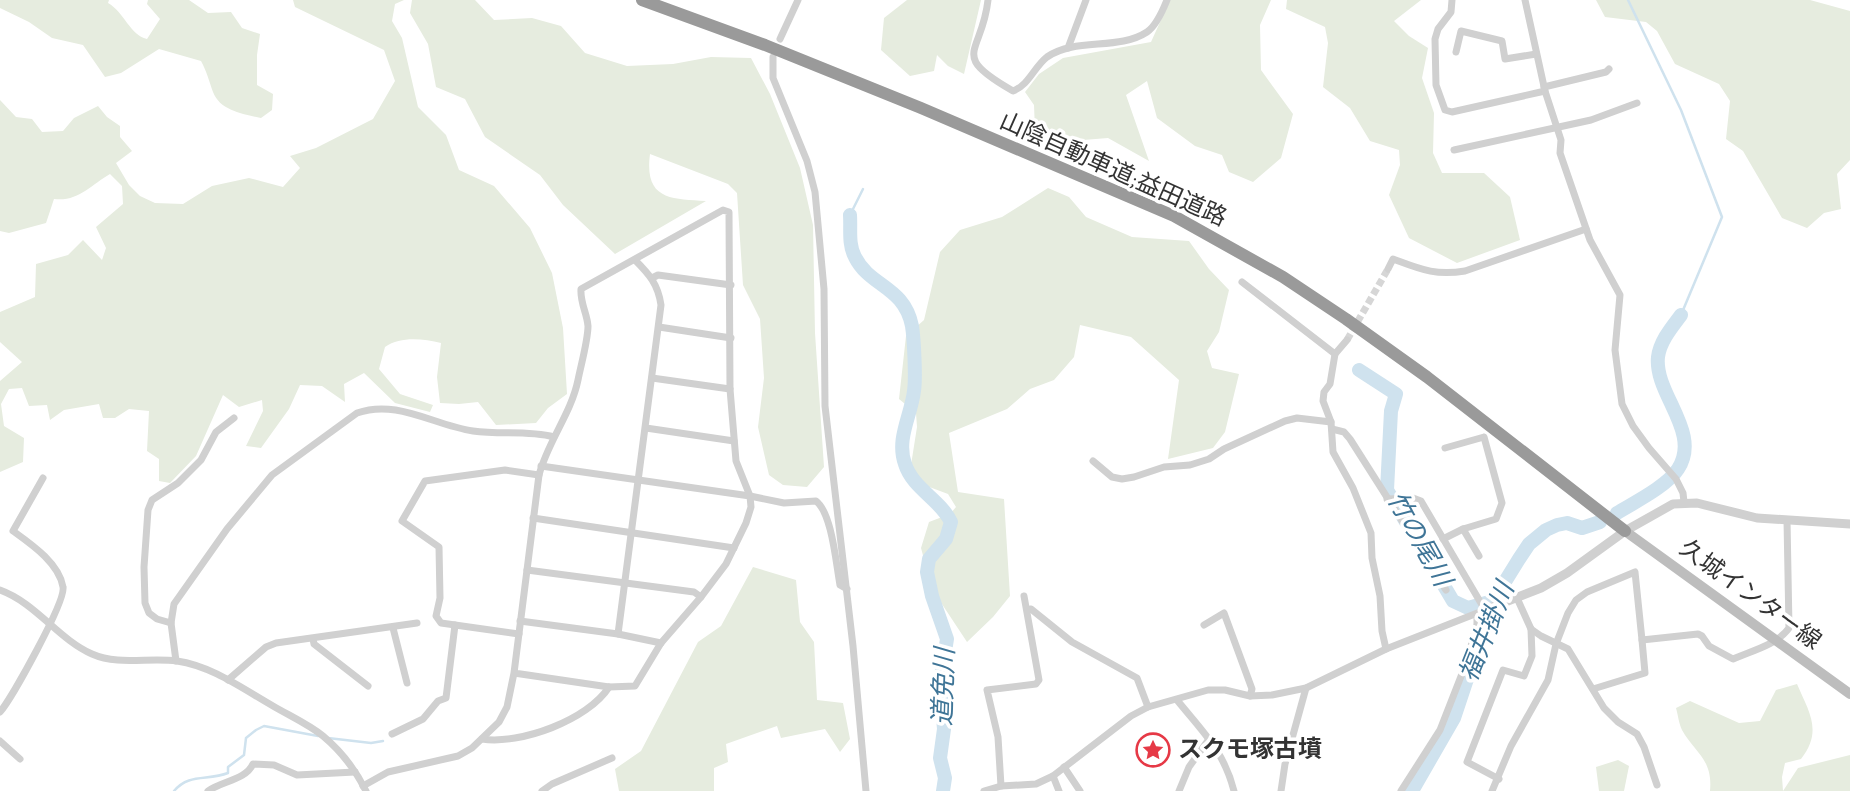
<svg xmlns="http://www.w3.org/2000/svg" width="1850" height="791" font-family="'Alegreya Sans','Noto Sans JP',sans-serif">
<rect width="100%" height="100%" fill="#fff"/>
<g fill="#e6ecdf">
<path d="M0 0H109L108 3C124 12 130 35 147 39L160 19 147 4 148 0H189L208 13 231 12 242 28 260 34 257 55V85L273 94 272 110 261 118C244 114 220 111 213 92 209 81 207 72 201 61L159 49 121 73 105 77 83 45 52 38 29 22 0 8Z"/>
<path d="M293 0H404L395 4 392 21 402 38 418 107 446 135 459 170 494 186 530 228 552 273 563 328 567 394 548 408 536 423 496 425 478 402 459 404 440 403 437 377 441 343C423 339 401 336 385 347L379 369 400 394 433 405 430 412 395 403 364 373 344 384 345 402 322 386 300 385 289 409 261 448 246 446 263 411 262 400 239 407 223 395 196 456 170 483 159 481V459L147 451 149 411 129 409 115 418H103L99 404 64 410 50 420 47 405 29 406 22 388 9 389 1 404 4 426 24 438 23 462 0 472V381L22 362 0 342V312L35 297 36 264 68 255 83 240 102 260 106 248 96 227 123 204 122 186 110 174C91 185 78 202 54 199L46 223 9 233 0 231V100L16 117 32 119 42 132 63 131 74 118 98 106 107 117 120 126V137L132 151 116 163 129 185 140 196 155 203 183 204 212 186 249 178 283 187 300 168 290 156 316 148 373 119 395 81 384 50 295 7Z"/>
<path d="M412 0H475L494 20 532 18 561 26 585 53 627 66 673 64 711 57 751 58 770 94 800 168 813 225 815 333 824 467 807 487 783 485 769 475 758 427 764 378 760 319 743 285 737 193 728 184 650 154C644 200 671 199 706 201L615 254 563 205 540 175 485 137 465 99 436 87 428 44 410 13Z"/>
<path d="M907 0H981L964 74 948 66 937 55 934 71 910 76 881 50 884 18Z"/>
<path d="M1170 0H1271L1260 25 1261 70 1293 114 1281 158 1253 182 1229 172 1222 155 1195 146 1157 118 1147 81 1126 95 1149 161 1108 138 1071 141 1035 130 1034 105 1025 92 1039 74 1063 58 1151 42Z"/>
<path d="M1287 0H1421L1394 21 1409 36 1428 48 1422 78 1434 113 1433 153 1442 173H1484L1510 197 1520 240 1457 263 1409 238 1389 195 1400 165 1399 150 1370 141 1350 108 1323 87 1328 43 1325 27 1286 9Z"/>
<path d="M1596 0H1810L1850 11V160L1837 174 1841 209 1824 213 1807 228 1782 218 1743 151 1726 139 1730 101 1719 84 1675 64 1657 31 1646 22 1605 17Z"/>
<path d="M1048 188 1069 197 1086 217 1132 237 1189 241 1209 269 1229 290 1219 332 1207 351 1212 368 1239 374 1225 432 1213 448 1168 459 1179 380 1131 337 1080 325 1074 357 1054 380 1030 389 1007 409 949 433 958 492 1004 499 1010 596 993 617 967 642 932 589 921 548 929 522 950 514 956 507 948 494 924 485 911 465 917 427 916 413 899 399 906 336 924 320 940 252 960 230 1002 217Z"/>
<path d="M753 567 796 580 800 622 814 642 817 700 843 703 850 739 840 752 825 729 781 738 777 726 726 744 728 762 714 768V791H619L615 769 641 751 698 642 721 626Z"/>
<path d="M1797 684C1809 712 1823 731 1801 759L1785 763 1782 777 1783 791 1798 768 1850 755V791H1710C1713 759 1695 753 1682 730 1679 724 1678 715 1676 708L1690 701 1739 723 1760 721 1776 690Z"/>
<path d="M1618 760 1629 766 1624 791H1599L1596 767Z"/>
</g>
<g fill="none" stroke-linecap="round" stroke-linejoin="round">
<g stroke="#cfe2ee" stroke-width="2.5">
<path d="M1628 0 1681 110 1722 217 1681 315"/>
<path d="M850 215 863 189"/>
<path d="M328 738 371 743 383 741"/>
<path d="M174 791C189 773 207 781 228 773V767L244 755 246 738 256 730 264 726 318 736"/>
</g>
<g stroke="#cfe2ee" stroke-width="14">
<path d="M850 215C851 229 848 244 855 257 870 287 904 286 912 326 914 339 916 378 914 391 911 416 896 439 905 464 913 489 940 499 951 522L946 539 929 559 927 572 932 596 947 639 940 683 944 729 940 758 945 778 943 791"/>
<path d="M1359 370 1396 394 1391 411 1387 490 1406 522"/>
<path d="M1617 513C1635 502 1667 486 1678 469 1702 432 1654 394 1658 357 1660 341 1672 327 1681 315"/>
<path d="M1440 579 1453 601 1468 608 1493 601"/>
<path d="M1412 791 1454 718 1493 601 1519 559 1529 544 1546 530 1557 525 1567 523 1582 528 1600 522"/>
</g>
<path stroke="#d6d6d6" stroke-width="7" stroke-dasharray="7 3.5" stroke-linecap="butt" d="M1347 340 1388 269"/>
<g stroke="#d0d0d0" stroke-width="7">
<path d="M988 0C982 55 948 54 1013 91 1029 85 1034 67 1047 57 1076 37 1118 51 1147 32 1156 26 1163 10 1167 0"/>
<path d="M1452 0 1451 12 1438 29 1435 39 1436 85 1445 110 1452 112 1545 91"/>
<path d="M1525 0 1545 91 1561 140 1560 153 1590 240 1620 295 1615 350 1622 404 1633 426 1649 448 1676 479 1683 493 1684 502"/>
<path d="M780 39 798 0"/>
<path d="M1068 48 1086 0"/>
<path d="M1456 52 1461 31 1502 41 1505 59 1536 54"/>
<path d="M773 57V78L807 161 815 192 824 289 825 406 853 646 866 791"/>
<path d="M1544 87 1606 72 1609 69"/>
<path d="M1454 150 1591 120 1637 103"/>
<path d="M1388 269 1393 259C1420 269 1435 276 1465 271L1586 229"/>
<path d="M652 278 658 275 731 285"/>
<path d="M1242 282 1335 354 1330 384 1324 392 1323 401 1331 422 1333 452 1353 488 1371 533 1372 558 1380 596 1382 631 1386 649"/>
<path d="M659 327 731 338"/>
<path d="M1335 354 1347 340"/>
<path d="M652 378 730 389"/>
<path d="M646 428 734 441"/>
<path d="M1332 429 1344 432 1350 439 1446 590"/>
<path d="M1093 461 1112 477 1122 479 1134 477 1164 467 1190 465 1209 459 1224 449 1285 421 1297 418 1331 422"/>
<path d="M541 466 750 496 784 503 816 501C832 513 836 564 840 585L847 589"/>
<path d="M533 518 734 548"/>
<path d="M1463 529 1479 556"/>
<path d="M1443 539 1463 529 1496 519 1502 503 1484 437 1445 448"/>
<path d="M527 570 694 592 701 597"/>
<path d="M0 590C36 603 58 639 92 654 119 666 148 657 177 661 212 666 243 689 273 706 290 716 308 724 323 736 341 751 356 771 366 791"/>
<path d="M1517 598 1531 629 1541 636 1568 649 1604 708 1618 722 1637 734 1644 747 1657 785"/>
<path d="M1027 610 1031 609 1072 642 1137 678 1148 707"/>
<path d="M520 621 618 634 661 643"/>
<path d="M171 623 157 619 149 613 145 603 144 567 148 510 152 500 178 483 201 460 216 432 234 418"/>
<path d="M1204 625 1224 613 1252 689 1250 696"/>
<path d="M393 628 407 683"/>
<path d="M519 634 441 623 436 616 440 598 439 547 402 521 425 481 505 470 539 475"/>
<path d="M618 634 661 305C658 284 649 274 635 260"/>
<path d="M313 639 314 644 368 686"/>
<path d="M176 661 171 623 174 604 227 529 272 475 357 413C397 399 433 425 473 431 500 435 528 430 554 437"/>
<path d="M228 680 266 647 276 643 417 623"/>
<path d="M1593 689 1645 673 1642 640"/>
<path d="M1177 700C1202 731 1224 751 1234 791"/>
<path d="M0 712C12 698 66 601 63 587 59 563 31 544 13 531L43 478"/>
<path d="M392 734 423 719 438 701 446 698 455 625"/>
<path d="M482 739C520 745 588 720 609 687"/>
<path d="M0 741 20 759"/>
<path d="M1064 767 1080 791"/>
<path d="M1053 776 1059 791"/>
<path d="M1499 779 1467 762 1503 670 1524 676 1532 656 1531 629"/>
<path d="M363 786 388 772 458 756 472 748 499 722 507 707 514 673 539 475C548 441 571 414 578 380 581 365 588 340 588 326 587 313 580 303 581 289L723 210 729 212 730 389 736 461 750 496 751 507 746 523 726 564 701 597 661 643 635 686 609 687 514 673"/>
<path d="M1001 786 998 737 987 690 1036 684 1039 680 1024 596"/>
<path d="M208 791C222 781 246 780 253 764L274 765 297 775 355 772"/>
<path d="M542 791 552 784 612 758"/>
<path d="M984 791 1001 786 1036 784 1053 776 1131 716 1148 707 1208 690H1225L1250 696 1272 695 1306 688 1386 649 1485 610 1421 501 1413 498 1387 499"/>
<path d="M1179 791 1189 767 1209 739"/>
<path d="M1281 791 1285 764 1306 688"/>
<path d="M1401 791 1440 730 1467 661 1477 624V614"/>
<path d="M1492 791 1511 746 1548 680 1556 644 1568 613 1576 600 1587 592 1635 572 1642 640 1698 634 1702 636 1709 646 1733 659C1751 651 1777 645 1789 628L1787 520"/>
</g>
<path stroke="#d0d0d0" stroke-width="9" d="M1485 610 1541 588 1567 573 1625 531 1673 504 1697 503 1757 518 1850 524"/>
<path stroke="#bdbdbd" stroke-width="10" d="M1625 531 1850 694"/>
<path stroke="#9a9a9a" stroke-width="12" d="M642 0 765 45 921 108 1174 216 1283 277 1346 319 1427 377 1625 531"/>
</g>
<defs>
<symbol id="sight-ring" viewBox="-11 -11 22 22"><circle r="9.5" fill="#fff" stroke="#e63946" stroke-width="1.5"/><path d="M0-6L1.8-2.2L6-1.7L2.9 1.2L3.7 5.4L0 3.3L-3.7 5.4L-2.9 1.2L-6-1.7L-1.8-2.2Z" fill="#e63946"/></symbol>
</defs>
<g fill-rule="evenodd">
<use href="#sight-ring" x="1134" y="731" width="38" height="38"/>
</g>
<g text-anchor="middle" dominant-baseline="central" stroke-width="7" stroke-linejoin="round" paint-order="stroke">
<g font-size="24" fill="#333" stroke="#fff">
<text transform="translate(1113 170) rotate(24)">山陰自動車道;益田道路</text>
<text transform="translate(1750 595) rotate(36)">久城インター線</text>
</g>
<g font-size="24" font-weight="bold" fill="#333" stroke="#fff" text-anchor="start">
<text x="1178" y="750">スクモ塚古墳</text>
</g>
<g font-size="26" font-style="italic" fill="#3f7597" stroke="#fff">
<text transform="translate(1419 539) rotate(61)">竹の尾川</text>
<text transform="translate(1487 632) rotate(-68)">福井掛川</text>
<text transform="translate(944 687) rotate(-88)">道免川</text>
</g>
</g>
</svg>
